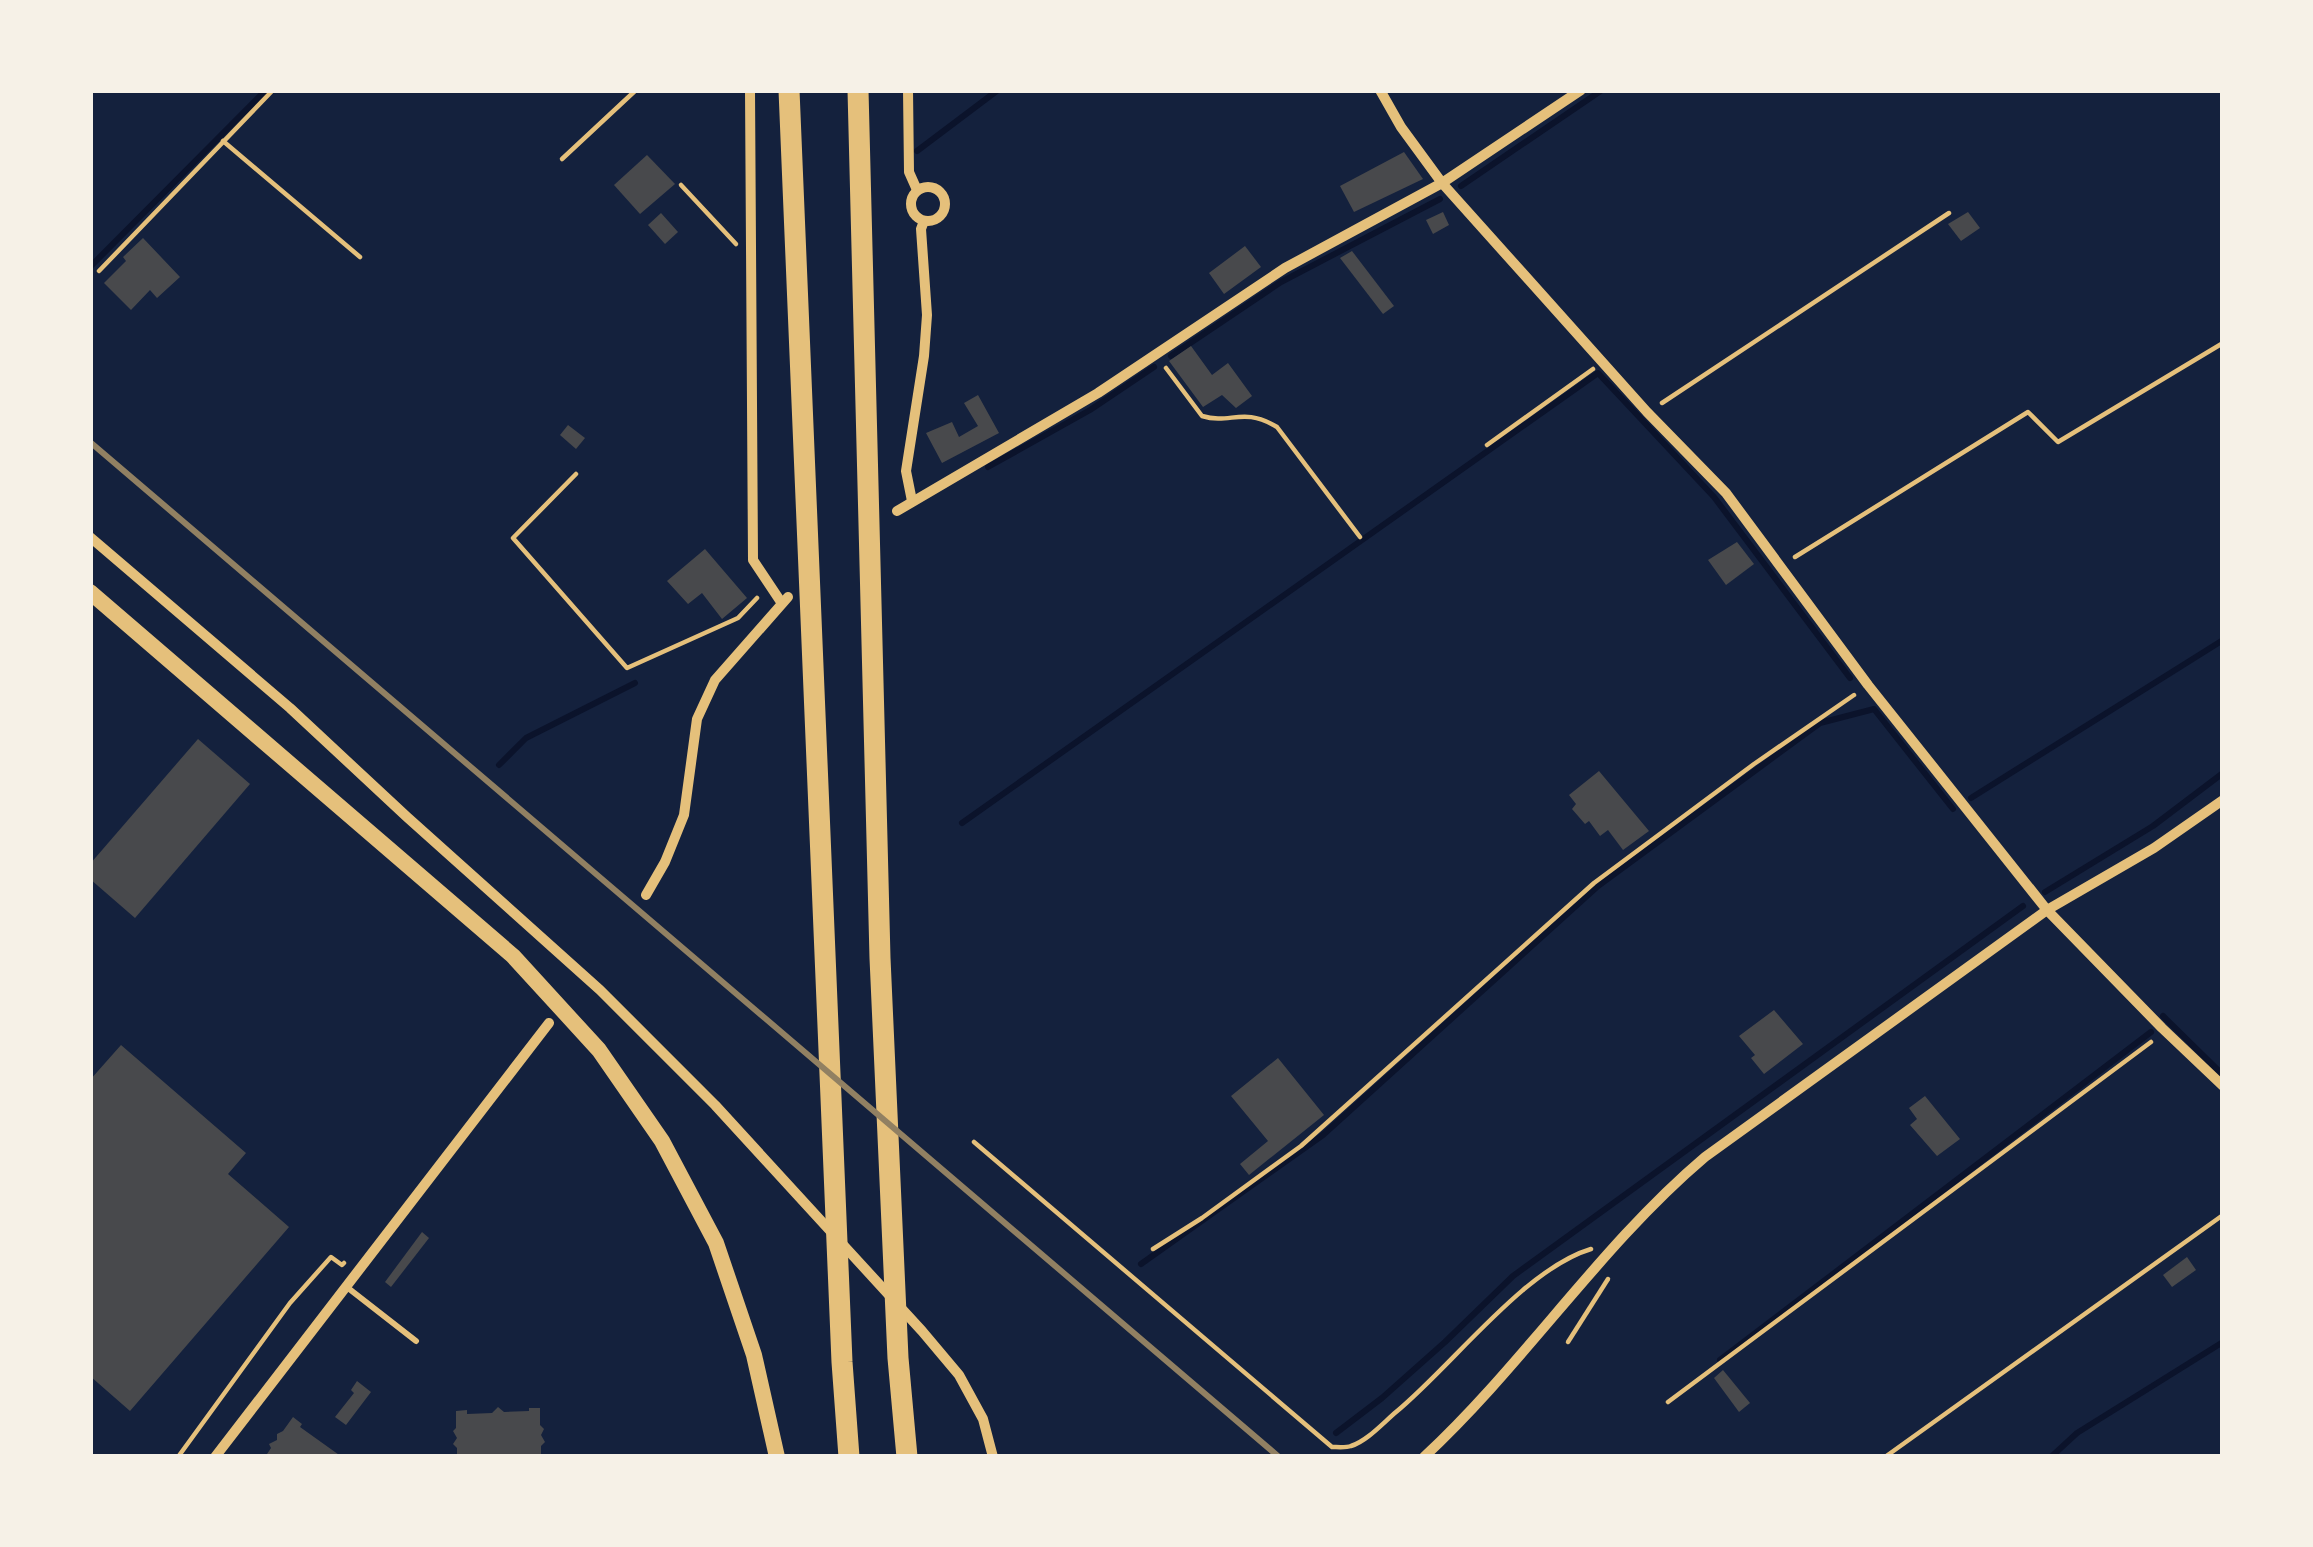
<svg xmlns="http://www.w3.org/2000/svg" width="2313" height="1547" font-family="'Playfair Display',serif">
<rect width="100%" height="100%" fill="#14213d"/>
<g fill="none" stroke-linecap="round" stroke-linejoin="round">
<g stroke="#0b132b" stroke-width="6">
<path d="M917 151 998 90"/>
<path d="M1461 186 1602 90"/>
<path d="M90 267 266 90"/>
<path d="M1171 356 1281 282 1440 199"/>
<path d="M988 467 1090 410 1154 367"/>
<path d="M499 765 526 738 635 683"/>
<path d="M1971 798 2223 640"/>
<path d="M962 823 1598 373 1714 497 1850 678"/>
<path d="M2045 892 2153 826 2223 773"/>
<path d="M2163 1016 2223 1075"/>
<path d="M1141 1264 1323 1135 1598 886 1820 723 1874 709 1953 809"/>
<path d="M1720 1360 2151 1032"/>
<path d="M1336 1433 1382 1398 1445 1342 1513 1276 2023 906"/>
<path d="M2051 1457 2077 1433 2223 1342"/>
</g>
</g>
<g fill="#48494c">
<path d="M1404 152 1423 179 1354 212 1340 186Z"/>
<path d="M647 155 675 184 640 214 614 185Z"/>
<path d="M1443 212 1449 225 1433 234 1426 220Z"/>
<path d="M1968 212 1980 228 1961 241 1948 224Z"/>
<path d="M661 213 678 232 665 244 648 225Z"/>
<path d="M143 238 180 277 157 298 150 290 131 310 104 283 126 261 123 257Z"/>
<path d="M1245 246 1261 267 1224 294 1209 273Z"/>
<path d="M1352 251 1394 306 1383 314 1340 258Z"/>
<path d="M1191 346 1212 375 1228 363 1252 396 1236 408 1222 395 1203 407 1169 361Z"/>
<path d="M978 395 999 433 942 463 926 433 952 422 959 437 978 426 964 403Z"/>
<path d="M568 425 585 438 576 449 560 435Z"/>
<path d="M1737 542 1754 564 1726 585 1708 560Z"/>
<path d="M705 549 747 598 722 619 702 593 688 604 667 581Z"/>
<path d="M198 739 250 784 135 918 90 879V864Z"/>
<path d="M1599 771 1649 831 1623 850 1608 830 1600 836 1589 821 1585 824 1572 809 1576 804 1569 795Z"/>
<path d="M1774 1010 1803 1044 1764 1074 1751 1058 1755 1055 1739 1036Z"/>
<path d="M121 1045 246 1153 228 1174 289 1227 130 1411 90 1376V1080Z"/>
<path d="M1278 1058 1324 1115 1249 1175 1240 1164 1268 1141 1231 1096Z"/>
<path d="M1925 1096 1960 1139 1937 1156 1910 1125 1917 1119 1909 1108Z"/>
<path d="M422 1232 429 1238 391 1287 385 1282Z"/>
<path d="M2187 1257 2196 1270 2172 1287 2163 1275Z"/>
<path d="M1723 1370 1750 1403 1739 1412 1714 1378Z"/>
<path d="M357 1381 371 1392 346 1425 335 1417 354 1393 351 1390Z"/>
<path d="M498 1407 504 1412 529 1411V1408H540V1425L544 1429 541 1435 545 1442 541 1446V1457H504L499 1454 494 1457H457V1448L453 1444 457 1438 453 1431 456 1428V1411L467 1410V1414L492 1413Z"/>
<path d="M293 1417 302 1424 300 1427 342 1457H265L271 1448 269 1444 277 1440V1434L283 1431Z"/>
</g>
<g fill="none" stroke-linecap="round" stroke-linejoin="round">
<g stroke="#e5c07b" stroke-width="4.5">
<path d="M223 141 360 257"/>
<path d="M562 159 636 90"/>
<path d="M681 185 736 244"/>
<path d="M99 271 273 90"/>
<path d="M1166 368 1202 416C1231 425 1242 406 1277 427L1360 537"/>
<path d="M1662 403 1949 213"/>
<path d="M1487 445 1593 369"/>
<path d="M576 474 513 538 627 668 738 618 757 598"/>
<path d="M1795 557 2028 412 2058 442 2223 343"/>
<path d="M974 1142 1332 1447C1337 1447 1346 1448 1351 1446 1367 1441 1383 1423 1396 1412 1452 1366 1524 1269 1591 1249"/>
<path d="M1153 1249 1202 1218 1301 1146 1594 883 1754 764 1854 695"/>
<path d="M1568 1342 1608 1279"/>
<path d="M1668 1402 2151 1042"/>
<path d="M178 1457 290 1303 331 1257 342 1265 344 1263"/>
<path d="M1885 1457 2223 1215"/>
</g>
<path stroke="#e5c07b" stroke-width="6" d="M348 1288 416 1341"/>
<g stroke="#e5c07b" stroke-width="10">
<path d="M750 90 753 560 781 602"/>
<path d="M908 90 909 172 917 190"/>
<path d="M1380 90 1401 127 1442 183 1647 412 1726 493 1868 685 2047 910 2162 1028 2223 1086"/>
<circle cx="928" cy="204" r="17"/>
<path d="M912 501 906 471 924 356 927 315 921 229 924 221"/>
<path d="M897 511 1098 393 1285 268 1442 183 1581 90"/>
<path d="M90 537 290 708 407 817 600 990 715 1105 922 1331 959 1375 983 1419 993 1457"/>
<path d="M646 895 665 862 684 815 697 719 715 680 788 597"/>
<path d="M215 1457 549 1023"/>
<path d="M1424 1457C1525 1363 1600 1246 1705 1157L2047 910 2154 848 2223 800"/>
</g>
<path stroke="#e5c07b" stroke-width="16" d="M90 592 513 956 599 1050 662 1141 716 1243 754 1355 777 1457"/>
<g stroke="#e5c07b" stroke-width="21">
<path d="M789 90 842 1362 849 1457"/>
<path d="M858 90 880 958 898 1358 907 1457"/>
</g>
<path stroke="#918062" stroke-width="6" d="M90 442 1279 1457"/>
</g>
<rect width="2313" height="1547" fill="none" stroke="#f6f1e7" stroke-width="186"/>
</svg>
